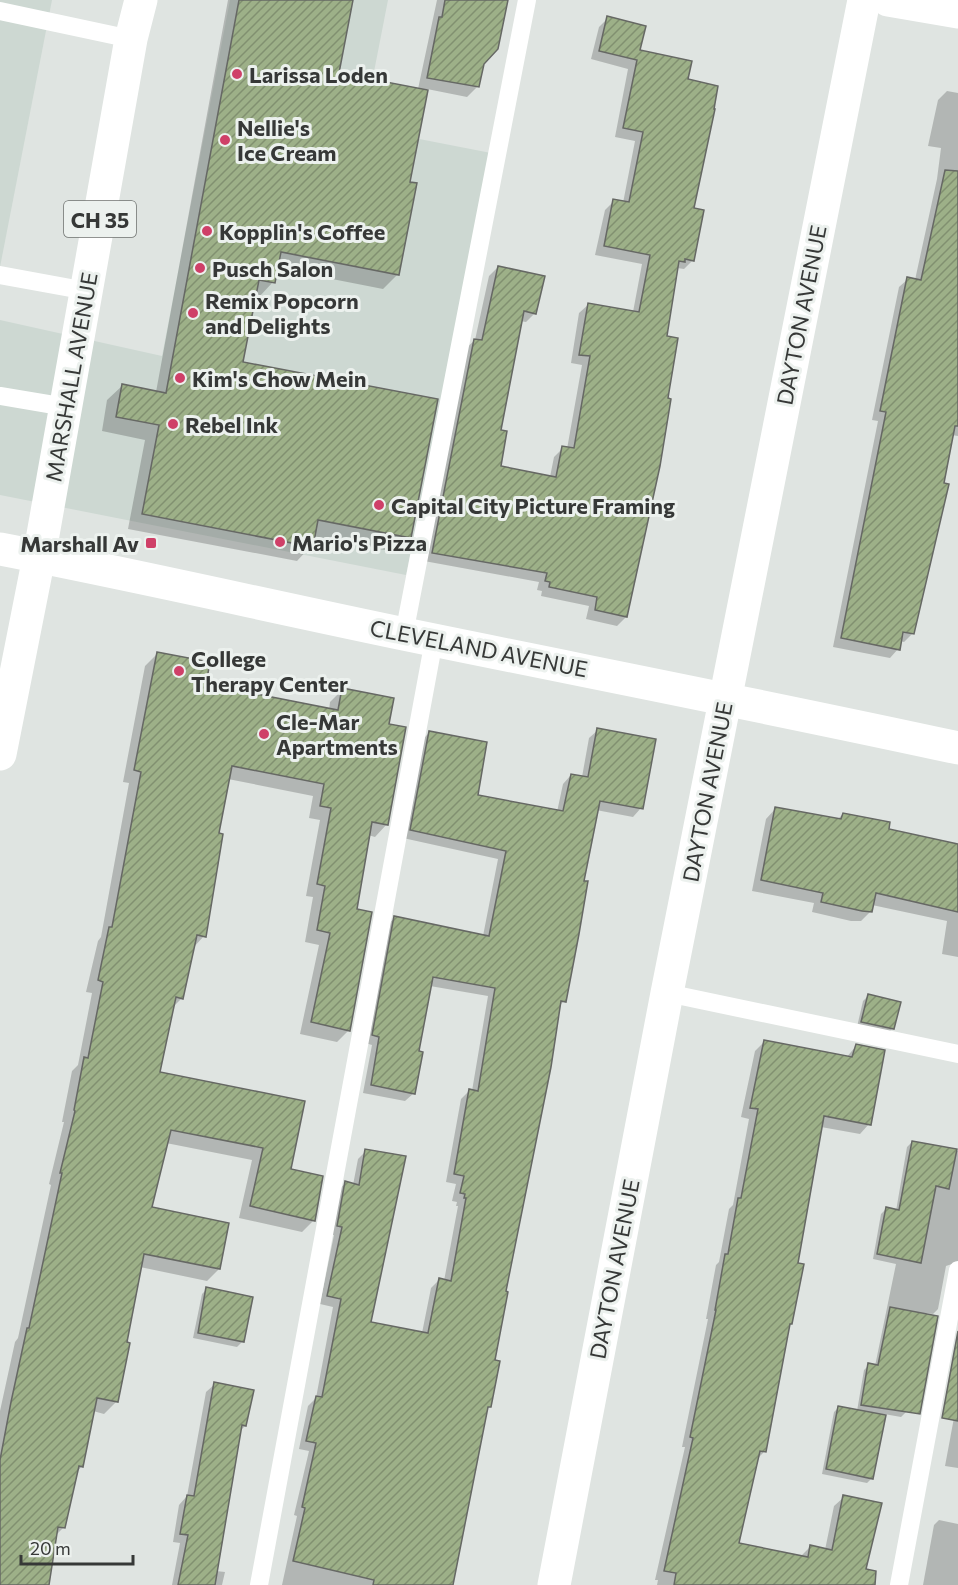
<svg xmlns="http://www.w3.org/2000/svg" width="958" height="1585" font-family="Commissioner,sans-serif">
<defs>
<pattern id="building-hatch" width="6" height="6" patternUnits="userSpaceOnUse" patternTransform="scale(1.5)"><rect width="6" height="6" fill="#9db088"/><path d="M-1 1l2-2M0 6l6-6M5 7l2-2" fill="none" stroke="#819070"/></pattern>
</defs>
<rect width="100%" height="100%" fill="#dfe4e1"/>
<g fill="#cdd8d2">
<path d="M0 0H52L0 267Z"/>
<path d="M230 0H388L363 128 491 153 406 575 0 495V320L162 356Z"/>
</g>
<g fill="#0003">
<path d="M228 0H352L337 74 418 89 437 0H506L482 64 478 86 467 97 427 89 409 183 398 274 383 289 276 268 273 282 259 297 254 296 242 363 410 537 395 552 313 536 311 546 297 561 128 529 145 440 102 431 107 400 122 386 156 392Z"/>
<path d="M608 18 638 51 686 80 693 260 684 269 677 268 626 617 617 626 586 619 589 606 541 596 542 591 537 590 539 582 424 561 465 349 475 340 489 276 498 267 535 313 526 322 520 321 499 431V467L550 477 554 457 563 448 567 449 582 365 571 363 579 313 589 304 633 312 642 264 595 255 605 210 614 201 623 203 635 141 615 137 628 69 591 59 599 27Z"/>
<path d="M947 91 958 93V436L951 435 913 633 904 642 900 641 898 649 890 658 833 647 878 421 872 420 899 287 908 279 915 280 937 179 941 148 928 146 938 100Z"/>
<path d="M157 654 204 685 329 710 330 702 342 690 387 726V824L375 837 368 835 356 910 349 1030 337 1042 300 1034 319 945 305 942 313 897 306 896 320 820 309 818 313 796 228 779 218 834 204 936 193 948 182 998 172 1008 158 1073 303 1102 289 1170 314 1220 302 1232 239 1218 252 1160 166 1143 150 1208 219 1269 207 1281 140 1267 116 1402 104 1414 93 1411 82 1466 76 1473 64 1527 55 1536 47 1585H0V1411L15 1342 18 1338 51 1185 49 1184 64 1122H62L72 1071 78 1065 92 993 86 992 98 941 101 937 129 783 123 782 145 666Z"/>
<path d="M598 730 641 808 633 817 596 810 582 882 564 1001 559 1006 504 1293 493 1361 489 1406 485 1411 451 1585H282L297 1516 294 1515 309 1451 299 1449 308 1406 316 1398 333 1307 320 1304 334 1235 329 1234 337 1191 346 1183 353 1185 358 1159 366 1151 369 1323 422 1333 431 1288 439 1280 444 1281 458 1206H456L457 1202 452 1201 456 1184 446 1182 461 1099 470 1090 472 1091 488 996 430 986 417 1053 414 1093 405 1101 363 1093 372 1045 365 1043 386 926 395 918 483 936 498 859 403 838 421 741 429 733 476 797 557 812 563 784 571 775 582 777 589 738Z"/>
<path d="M776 808 837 820 843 814 887 830 958 846V957L942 954 947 921 872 905 871 911 861 921H851L812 912 814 903 752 891 766 819Z"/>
<path d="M868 996 893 1028 888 1033 857 1027 863 1001Z"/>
<path d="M764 1042 846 1058 856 1046 869 1124 860 1134 821 1127 796 1264 791 1324 788 1326 765 1451 756 1460 738 1544 800 1557 810 1547 825 1550 834 1506 844 1497 861 1585H657L658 1580H655L685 1447H682L708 1319H706L716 1265 719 1262 729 1209 733 1205 749 1119 741 1117 755 1051Z"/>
<path d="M912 1142 958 1151V1265L955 1263 946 1266 938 1309 933 1314 925 1313 906 1412 901 1417 884 1414 872 1478 867 1483 822 1474 834 1412 839 1407 857 1411 864 1370 869 1365 875 1366 896 1264 873 1259 881 1214 886 1209 896 1211 907 1147Z"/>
<path d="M207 1289 242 1342 237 1347 193 1338 202 1294Z"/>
<path d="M215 1384 245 1426 240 1431 216 1571 225 1572 222 1585H172L180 1543 173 1542 179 1505 187 1496 206 1392Z"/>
<path d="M958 1404V1468L945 1466 956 1407Z"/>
<path d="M939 1520 958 1524V1585H923L934 1525Z"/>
</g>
<g fill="url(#building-hatch)" stroke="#666864" stroke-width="1.5">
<path d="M239 0H353L339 73 428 90 410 182 417 183 399 275 281 252 275 283 259 280 243 362 438 399 411 538 318 520 313 547 142 514 159 425 116 417 122 384 166 393Z"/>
<path d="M445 0H508L498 49 484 64 479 87 427 78 439 17H442Z"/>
<path d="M607 16 646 26 640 50 692 61 688 79 718 86 714 109H715L694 208 704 210 694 261 685 259V262L679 261 667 336 678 338 668 398 671 399 660 466 627 617 595 610 597 597 549 587 550 582 545 581 547 573 432 553 474 339 482 340 498 266 545 276 536 314 524 311 501 430 507 431 501 466 556 477 562 446 574 448 590 356 579 355 588 303 639 312 650 255 604 246 613 199 629 202 643 132 623 128 637 60 599 51Z"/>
<path d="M945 170 958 171V426H955L944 483 949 484 914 634 903 632 900 650 841 638 886 412 880 411 907 277 921 280Z"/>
<path d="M157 652 210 662 206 684 338 710 342 688 394 698 389 724 406 727 388 825 372 822 357 909 372 912 350 1031 311 1022 330 933 317 930 325 886 317 884 331 808 320 806 324 784 232 766 219 833 223 834 206 937 197 935 183 999 176 997 160 1072 305 1101 291 1169 323 1176 315 1221 250 1206 263 1148 171 1130 152 1207 229 1223 220 1269 144 1254 127 1342 130 1343 118 1402 97 1398 83 1467 79 1466 65 1528 58 1527 49 1585H0V1460L11 1402 27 1328H29L62 1173H60L75 1111 74 1110 84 1057 88 1058 103 982 98 980 109 927H112L141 772 134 770Z"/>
<path d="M597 728 656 739 643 809 600 801 584 881H588L579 934 566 1002 561 1001 551 1067 506 1291 508 1292 495 1360 500 1361 491 1407H488L453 1585H373L374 1580 293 1561 305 1508 302 1507 316 1443 306 1441 316 1396 322 1397 341 1299 327 1296 342 1227 337 1226 345 1181 359 1185 365 1149 406 1156 371 1322 428 1333 439 1278 451 1281 466 1198H464L465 1194 460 1193 464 1176 454 1174 469 1089 478 1091 495 988 433 977 419 1051 423 1052 415 1094 371 1085 379 1037 372 1035 394 916 489 936 506 851 410 830 429 731 487 742 478 795 563 811 571 774 588 777Z"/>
<path d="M775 807 841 819 843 813 890 822 889 829 958 844V912L876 893 872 912 862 911 821 902 823 893 761 880Z"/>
<path d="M868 994 901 1002 894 1029 861 1022Z"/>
<path d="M764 1040 852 1057 856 1044 885 1050 871 1125 824 1116 798 1263 804 1264 792 1324H790L766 1452 760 1451 739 1543 808 1557 810 1545 832 1550 843 1495 882 1503 866 1569 876 1571 875 1585H674L676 1573 664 1571 693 1438 690 1437 716 1310H715L725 1254H728L738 1198H741L758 1109 750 1108Z"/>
<path d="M912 1141 957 1149 949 1189 936 1186 921 1263 877 1254 886 1207 899 1210Z"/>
<path d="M206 1287 253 1297 244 1342 198 1333Z"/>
<path d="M890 1307 938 1316 920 1414 861 1405 868 1363 878 1365Z"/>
<path d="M958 1331V1421L942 1418Z"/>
<path d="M214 1382 254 1390 246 1426 242 1425 215 1585H178L188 1535 180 1534 187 1495 194 1496Z"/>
<path d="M838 1406 886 1415 873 1479 826 1469Z"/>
</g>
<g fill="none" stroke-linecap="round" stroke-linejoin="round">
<g stroke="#fff" stroke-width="18">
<path d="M0 11 131 39"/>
<path d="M0 275 87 291"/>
<path d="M0 396 66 407"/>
<path d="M404 634 527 0"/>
<path d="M667 993 958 1054"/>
<path d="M259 1585 434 640"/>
<path d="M899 1585 958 1270"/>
</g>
<g stroke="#fff" stroke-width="33">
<path d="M888 0 958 12"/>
<path d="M554 1585 667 993 864 0"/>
</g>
<path stroke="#fff" stroke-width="33" d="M0 549C135 575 269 606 404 634 589 672 774 708 958 748"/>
<path stroke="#fff" stroke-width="33" d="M0 754 39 557 131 39 141 0"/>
</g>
<g fill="#cf4068" stroke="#ecf1ee" stroke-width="2">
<circle cx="237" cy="74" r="6"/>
<circle cx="225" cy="140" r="6"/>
<circle cx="207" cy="231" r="6"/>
<circle cx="200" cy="268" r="6"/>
<circle cx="193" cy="313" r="6"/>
<circle cx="180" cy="378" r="6"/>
<circle cx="173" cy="424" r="6"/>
<circle cx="379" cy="505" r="6"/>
<circle cx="280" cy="542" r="6"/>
<rect x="145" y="537" width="12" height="12" rx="3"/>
<circle cx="179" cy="671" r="6"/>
<circle cx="264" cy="734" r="6"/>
</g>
<g text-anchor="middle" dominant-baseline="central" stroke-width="6" stroke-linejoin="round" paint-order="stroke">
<rect fill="#ecf1ee" stroke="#6d706e" stroke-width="1.5" x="64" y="201" width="72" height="36" rx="4.5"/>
<g font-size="21" font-weight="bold" fill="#363837">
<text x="100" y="219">CH 35</text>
</g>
<g font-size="22" font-weight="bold" fill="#363837" stroke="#ecf1ee" text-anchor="start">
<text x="249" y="74">Larissa Loden</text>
<text x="237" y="127">Nellie's<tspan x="237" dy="25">Ice Cream</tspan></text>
<text x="219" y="231">Kopplin's Coffee</text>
<text x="212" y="268">Pusch Salon</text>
<text x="205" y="300">Remix Popcorn<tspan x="205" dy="25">and Delights</tspan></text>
<text x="192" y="378">Kim's Chow Mein</text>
<text x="185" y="424">Rebel Ink</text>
<text x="391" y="505">Capital City Picture Framing</text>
<text x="292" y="542">Mario's Pizza</text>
<text x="139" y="543" text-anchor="end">Marshall Av</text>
<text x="191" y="658">College<tspan x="191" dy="25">Therapy Center</tspan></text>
<text x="276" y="721">Cle-Mar<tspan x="276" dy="25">Apartments</tspan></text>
</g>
<g font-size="22" fill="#363837" stroke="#ecf1ee">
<text transform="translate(801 315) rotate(-79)">DAYTON AVENUE</text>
<text transform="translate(71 377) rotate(-80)">MARSHALL AVENUE</text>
<text transform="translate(479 648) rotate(11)">CLEVELAND AVENUE</text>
<text transform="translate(707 792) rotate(-79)">DAYTON AVENUE</text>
<text transform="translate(614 1269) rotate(-79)">DAYTON AVENUE</text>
</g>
</g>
<path d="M21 1555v9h112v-9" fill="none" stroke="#363837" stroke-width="3"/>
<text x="30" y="1555" font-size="18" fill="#363837" stroke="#ecf1ee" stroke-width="4.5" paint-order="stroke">20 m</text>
</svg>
